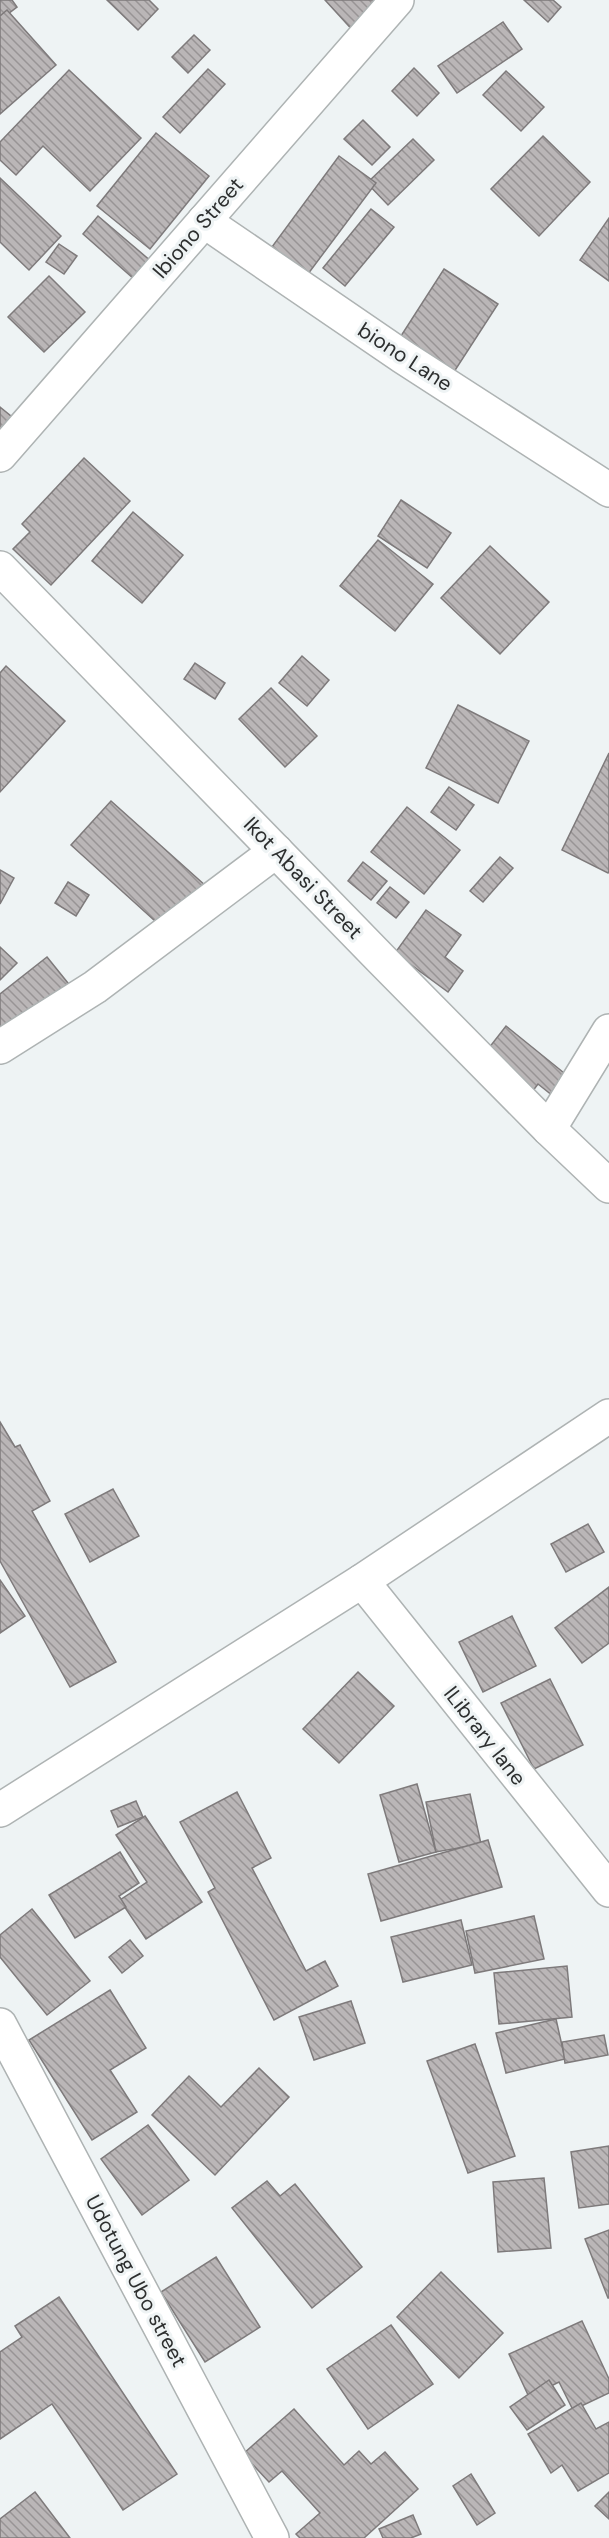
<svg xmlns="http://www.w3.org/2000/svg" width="609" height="2538" font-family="'DM Sans',sans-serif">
<defs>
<pattern id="building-back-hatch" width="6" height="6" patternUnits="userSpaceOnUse" patternTransform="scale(1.5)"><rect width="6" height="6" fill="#bab6b7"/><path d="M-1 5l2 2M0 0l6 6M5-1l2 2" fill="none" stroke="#989495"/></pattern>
</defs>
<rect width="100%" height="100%" fill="#eef3f4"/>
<g fill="url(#building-back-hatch)" stroke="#7e7a7b" stroke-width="1.5">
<path d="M0 0H12L17 7 0 20Z"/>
<path d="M107 0H149L158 9 138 30Z"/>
<path d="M325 0H373L382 10 356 34Z"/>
<path d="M524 0H553L561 7 548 22Z"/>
<path d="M7 10 56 65 0 114V16Z"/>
<path d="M503 22 522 49 457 93 438 66Z"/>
<path d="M194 35 210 50 188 73 172 57Z"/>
<path d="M414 68 439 93 417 116 392 91Z"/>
<path d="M208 69 225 84 180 133 163 117Z"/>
<path d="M69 70 141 138 90 191 43 146 16 175 0 160V142Z"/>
<path d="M506 71 544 107 521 131 483 95Z"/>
<path d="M363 120 390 147 372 165 344 139Z"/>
<path d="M156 133 209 176 150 249 97 206Z"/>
<path d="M543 136 590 182 539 236 491 189Z"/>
<path d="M413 139 434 160 388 205 367 183Z"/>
<path d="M339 156 376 183 302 282 266 255Z"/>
<path d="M0 178 61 236 29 270 0 242Z"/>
<path d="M371 209 394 227 345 286 323 268Z"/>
<path d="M98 216 159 268 143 287 83 234Z"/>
<path d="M609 218V281L580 260Z"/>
<path d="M59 244 77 256 64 274 46 262Z"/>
<path d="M444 269 498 304 452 375 399 339Z"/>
<path d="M49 276 85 312 44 352 8 317Z"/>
<path d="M0 407 16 420 0 438Z"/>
<path d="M84 458 130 501 51 585 13 549 30 532 22 524Z"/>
<path d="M401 500 451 533 427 568 378 536Z"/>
<path d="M133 512 183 555 142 603 92 561Z"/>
<path d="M378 540 433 584 395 631 340 586Z"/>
<path d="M490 546 549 602 500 654 441 598Z"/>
<path d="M302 656 329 680 307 706 279 683Z"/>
<path d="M195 663 225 683 215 699 184 679Z"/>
<path d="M6 666 65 721 0 792V673Z"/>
<path d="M271 688 317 736 285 767 239 719Z"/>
<path d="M458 705 529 741 498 803 426 768Z"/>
<path d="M609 753V871L608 873 562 850Z"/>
<path d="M449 787 474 805 456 830 431 812Z"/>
<path d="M111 801 216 895 176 940 71 845Z"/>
<path d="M407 807 460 850 424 894 371 852Z"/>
<path d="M500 857 513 868 483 902 470 891Z"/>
<path d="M363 862 387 881 371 900 348 881Z"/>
<path d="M0 870 14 878 0 904Z"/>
<path d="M68 882 89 895 76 916 55 903Z"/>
<path d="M390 887 409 902 396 918 377 903Z"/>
<path d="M426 910 461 935 445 957 463 971 448 992 395 953Z"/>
<path d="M0 947 17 963 0 980Z"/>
<path d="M47 957 80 998 0 1061V994Z"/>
<path d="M506 1026 574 1081 558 1100 538 1084 529 1096 481 1058Z"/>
<path d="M0 1422 15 1447 20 1445 50 1501 32 1511 116 1662 70 1687 0 1561Z"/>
<path d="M113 1489 139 1536 90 1562 65 1514Z"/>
<path d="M588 1524 604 1552 566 1572 551 1544Z"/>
<path d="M0 1580 25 1616 0 1633Z"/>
<path d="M609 1587V1643L582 1663 555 1628Z"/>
<path d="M512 1616 536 1666 483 1692 459 1642Z"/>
<path d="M358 1672 394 1706 339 1763 303 1729Z"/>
<path d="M550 1679 583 1745 534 1769 501 1703Z"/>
<path d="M417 1784 436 1852 399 1862 380 1795Z"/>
<path d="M237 1792 271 1858 252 1868 306 1971 325 1961 338 1986 274 2020 208 1892 215 1888 180 1822Z"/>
<path d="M470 1794 481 1844 436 1852 426 1802Z"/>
<path d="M136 1801 143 1817 118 1827 111 1811Z"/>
<path d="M145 1816 202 1902 146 1939 120 1900 147 1882 116 1835Z"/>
<path d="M488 1840 502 1887 381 1921 368 1874Z"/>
<path d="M120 1852 139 1883 119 1896 126 1907 75 1938 49 1895Z"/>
<path d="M32 1909 90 1981 47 2015 0 1957V1935Z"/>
<path d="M534 1916 544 1959 475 1973 466 1931Z"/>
<path d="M461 1920 472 1965 403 1982 391 1937Z"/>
<path d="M130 1940 143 1956 122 1973 109 1957Z"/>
<path d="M567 1966 572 2017 499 2024 494 1973Z"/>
<path d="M110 1990 146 2048 110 2070 137 2112 92 2140 29 2040Z"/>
<path d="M351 2001 365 2043 314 2060 299 2017Z"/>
<path d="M556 2019 565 2059 506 2073 496 2033Z"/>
<path d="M604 2035 608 2055 565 2063 562 2042Z"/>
<path d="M475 2044 515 2156 468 2173 427 2061Z"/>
<path d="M259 2068 289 2097 215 2175 152 2115 189 2076 221 2107Z"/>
<path d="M148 2125 189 2180 142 2215 101 2159Z"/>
<path d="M609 2146V2204L579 2208 571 2152Z"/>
<path d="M544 2178 551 2248 498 2252 493 2182Z"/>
<path d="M267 2181 280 2196 295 2184 362 2267 312 2308 232 2208Z"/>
<path d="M609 2230V2298H608L585 2239Z"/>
<path d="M216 2257 260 2327 205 2362 161 2292Z"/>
<path d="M441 2272 503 2333 459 2378 397 2317Z"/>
<path d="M59 2297 177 2474 123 2510 52 2404 0 2439V2352L22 2337 15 2326Z"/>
<path d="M582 2321 609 2379V2393L573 2410 559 2382 529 2397 509 2354Z"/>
<path d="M391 2325 433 2384 368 2429 327 2369Z"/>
<path d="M549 2380 565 2405 527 2430 510 2407Z"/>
<path d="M581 2403 596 2429 609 2422V2473L578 2491 562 2465 551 2473 528 2434Z"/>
<path d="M294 2409 344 2465 359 2451 371 2464 385 2452 418 2489 364 2538H300L296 2534 320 2513 282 2471 269 2482 243 2454Z"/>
<path d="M471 2474 495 2513 477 2525 453 2486Z"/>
<path d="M35 2492 70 2538H0V2519Z"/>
<path d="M609 2492V2519L595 2506Z"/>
<path d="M413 2515 421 2534 411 2538H383L379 2529Z"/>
</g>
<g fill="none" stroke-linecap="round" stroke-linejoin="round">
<defs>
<g id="minor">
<path d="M204 221 403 357 609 490"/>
<path d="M0 455 397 0"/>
<path d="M0 568 382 960 549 1129 609 1186"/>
<path d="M0 1047 95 987 276 851"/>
<path d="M549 1129 609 1031"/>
<path d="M362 1581 609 1890"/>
<path d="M0 1810 362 1581 609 1416"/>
<path d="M0 2025 272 2538"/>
</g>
</defs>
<use href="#minor" stroke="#aeb3b3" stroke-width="36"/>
<use href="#minor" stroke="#fff" stroke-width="33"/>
</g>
<g text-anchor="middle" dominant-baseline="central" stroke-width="6" stroke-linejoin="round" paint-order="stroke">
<g font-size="21" fill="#2d2f2f" stroke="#eef3f4">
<text transform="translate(198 228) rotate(-49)">Ibiono Street</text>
<text transform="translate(405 357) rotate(33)">biono Lane</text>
<text transform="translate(303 878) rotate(46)">Ikot Abasi Street</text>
<text transform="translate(485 1736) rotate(52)">lLibrary lane</text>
<text transform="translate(136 2281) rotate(62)">Udotung Ubo street</text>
</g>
</g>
</svg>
